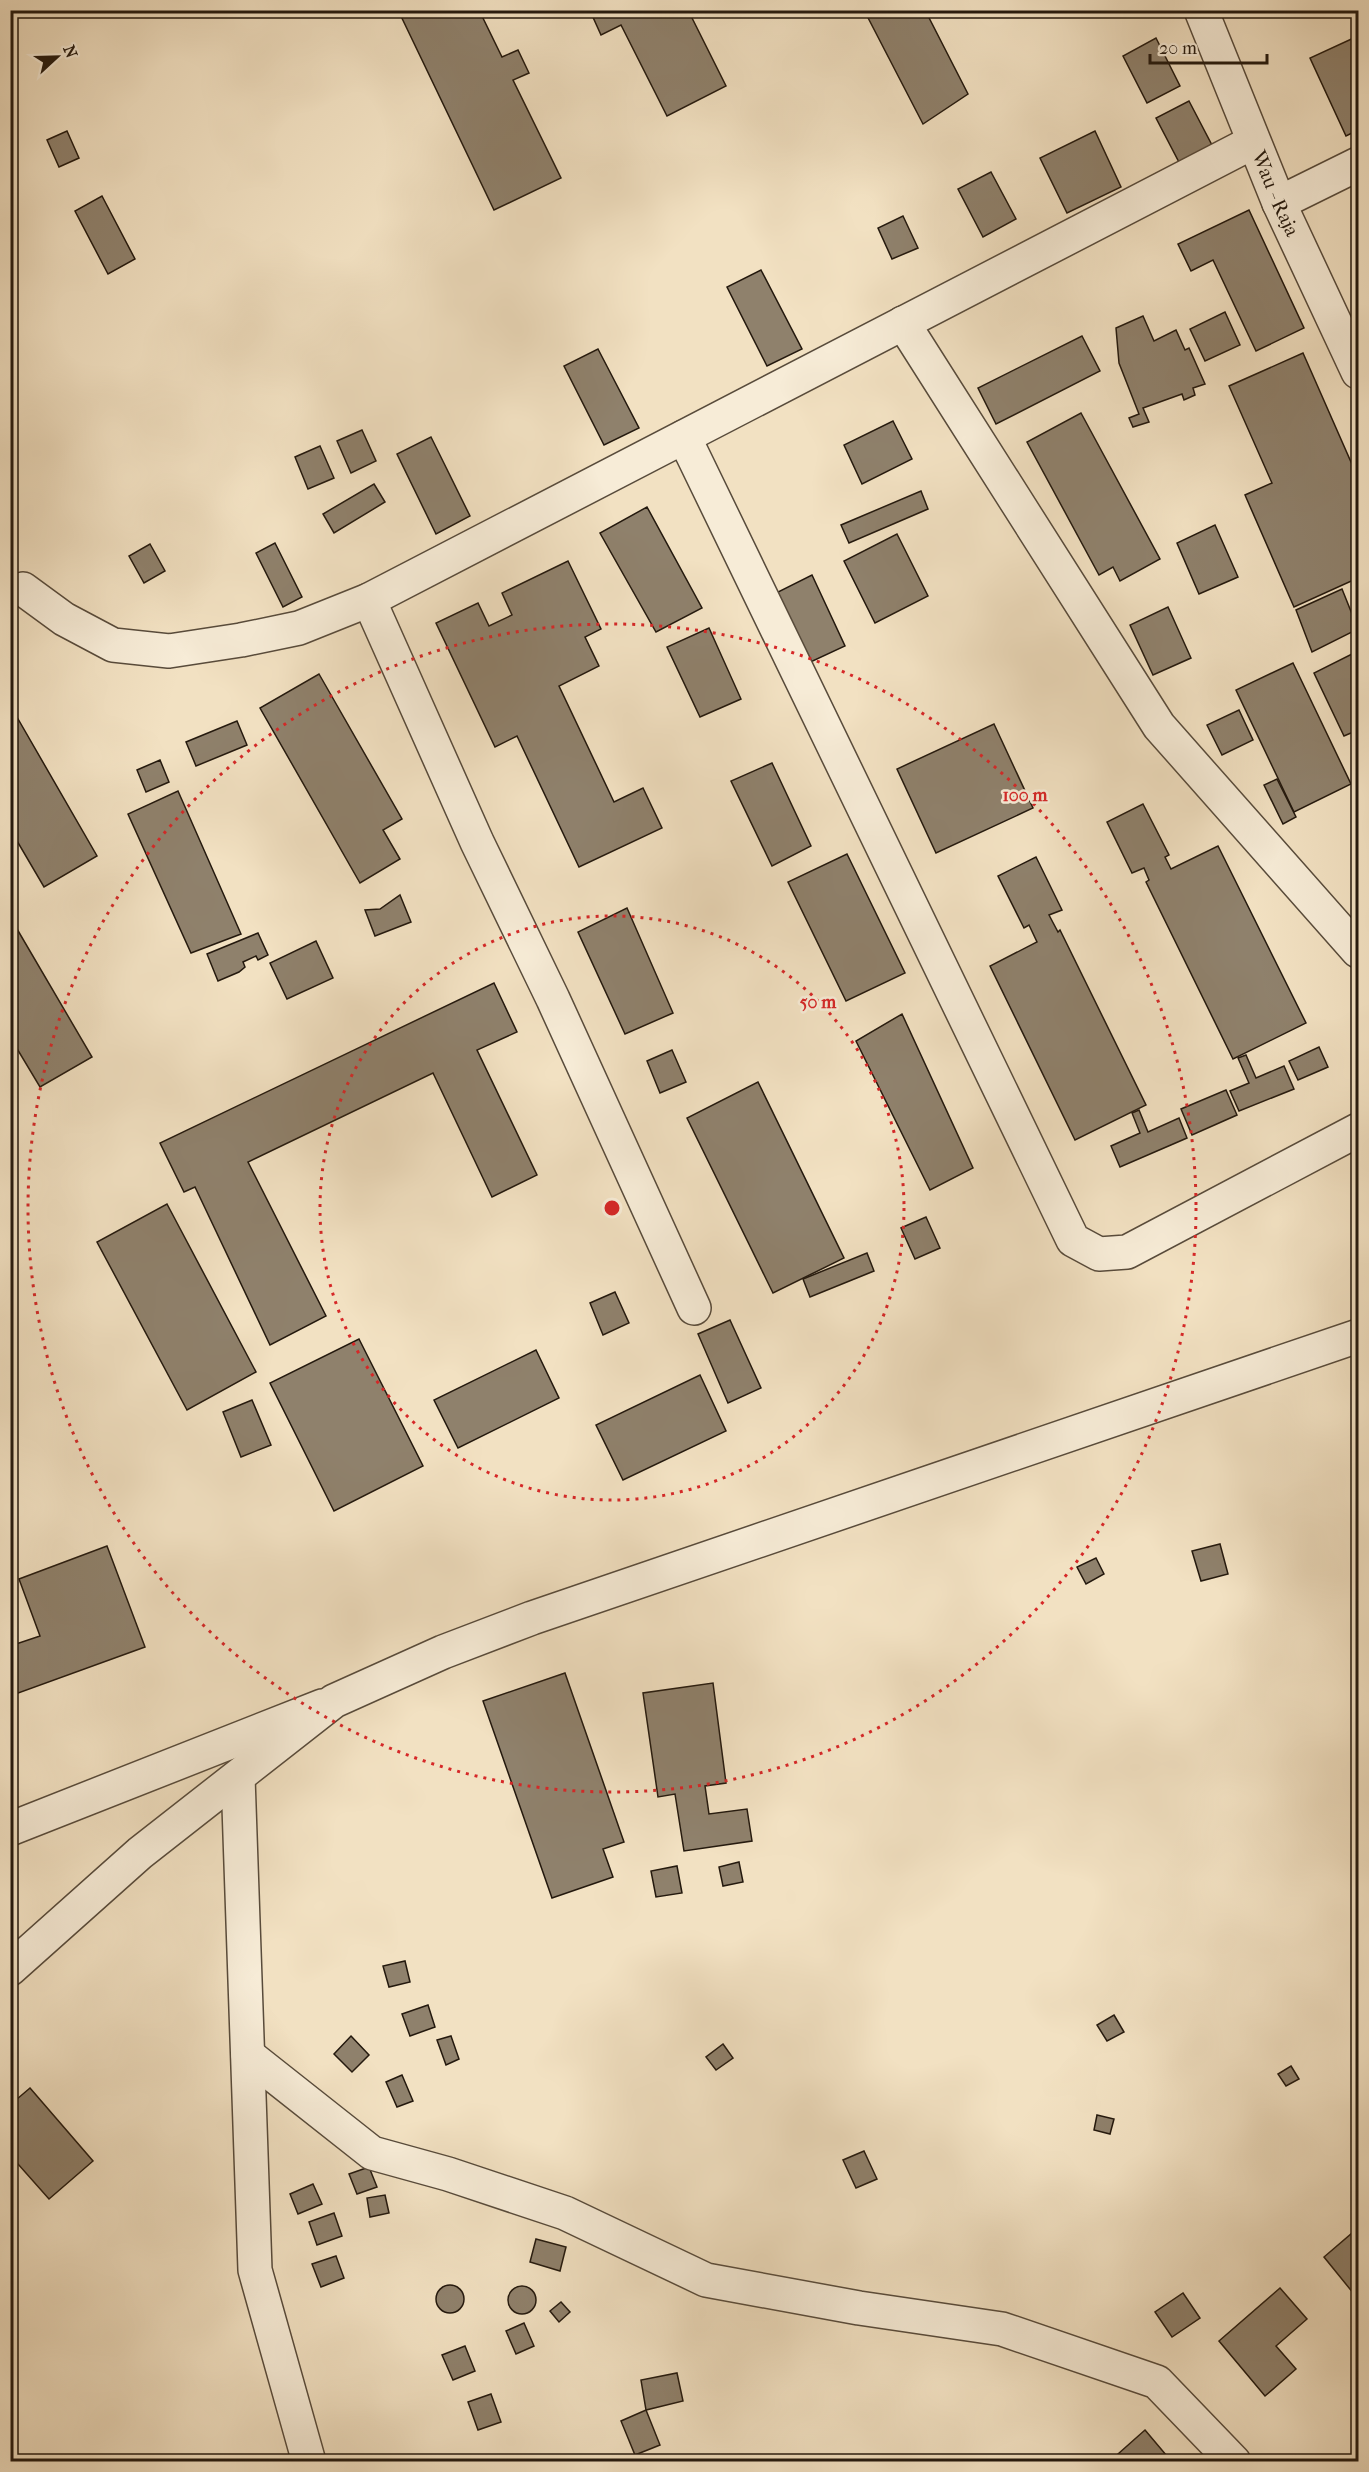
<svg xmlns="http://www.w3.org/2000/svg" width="1369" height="2472" font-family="'IM FELL French Canon',serif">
<rect width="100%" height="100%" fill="#f2e1c2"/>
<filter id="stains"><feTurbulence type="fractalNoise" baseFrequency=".00333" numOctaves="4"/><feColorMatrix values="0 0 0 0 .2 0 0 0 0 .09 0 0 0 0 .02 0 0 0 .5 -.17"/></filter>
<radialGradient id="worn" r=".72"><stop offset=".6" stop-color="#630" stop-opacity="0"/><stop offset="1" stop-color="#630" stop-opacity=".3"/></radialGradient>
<g fill="#8f816c" stroke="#24190e" stroke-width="1.5">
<path d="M402 10H479L502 57 518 50 529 73 513 80 561 178 494 210 399 12Z"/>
<path d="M601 10H688L726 86 667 116 621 25 601 35 592 15Z"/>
<path d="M864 10H925L968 94 923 124Z"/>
<path d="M1358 36V130L1346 136 1310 58Z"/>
<path d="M1156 38 1180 86 1147 103 1123 56Z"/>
<path d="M1189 101 1214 149 1181 166 1156 118Z"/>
<path d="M67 131 79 158 59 167 47 140Z"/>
<path d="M1095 131 1121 187 1067 213 1040 158Z"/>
<path d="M991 172 1016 219 983 237 958 189Z"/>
<path d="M102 196 135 259 108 274 75 211Z"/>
<path d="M1249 210 1304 328 1256 351 1213 260 1191 271 1178 244Z"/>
<path d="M903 216 918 248 892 259 878 228Z"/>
<path d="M761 270 802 349 767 366 727 287Z"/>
<path d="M1225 312 1240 345 1205 361 1190 329Z"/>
<path d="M1143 316 1154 341 1176 330 1185 350 1189 348 1205 384 1193 388 1195 395 1184 400 1182 394 1143 408 1149 422 1133 427 1129 418 1139 414 1119 363 1116 328Z"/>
<path d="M1082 336 1100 371 996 424 978 388Z"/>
<path d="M598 349 639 428 604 445 564 366Z"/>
<path d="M1303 353 1358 478V578L1294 607 1245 495 1272 483 1229 386Z"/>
<path d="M1081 413 1160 559 1120 581 1113 567 1099 575 1027 442Z"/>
<path d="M893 421 912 459 862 484 844 445Z"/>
<path d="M362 430 376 461 351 473 337 441Z"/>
<path d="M431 437 470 516 436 534 397 454Z"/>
<path d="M320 446 334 478 308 489 295 457Z"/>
<path d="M374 484 385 502 334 533 323 514Z"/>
<path d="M921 491 928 509 849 543 841 525Z"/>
<path d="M647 507 702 608 656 632 600 533Z"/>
<path d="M1215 525 1238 577 1199 594 1177 543Z"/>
<path d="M897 534 928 596 875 623 844 561Z"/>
<path d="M275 543 302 597 283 607 256 553Z"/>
<path d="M150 544 165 571 144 583 129 556Z"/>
<path d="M568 561 601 629 585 637 599 666 559 686 614 802 643 788 662 828 579 867 517 736 495 747 436 623 478 603 489 626 512 615 502 593Z"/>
<path d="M812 575 845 646 804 665 772 595Z"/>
<path d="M1342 589 1358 629 1312 652 1296 610Z"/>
<path d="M1168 607 1191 658 1153 675 1130 625Z"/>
<path d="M709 628 741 699 700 717 667 647Z"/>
<path d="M1358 651V730L1344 736 1314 673Z"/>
<path d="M1293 663 1351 784 1294 812 1236 690Z"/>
<path d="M319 674 402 819 383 830 400 859 360 883 260 708Z"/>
<path d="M10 705 97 856 44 887 10 829Z"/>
<path d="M1239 710 1253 740 1222 755 1207 725Z"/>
<path d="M237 721 247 745 196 766 186 742Z"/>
<path d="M994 724 1033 808 936 853 897 769Z"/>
<path d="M160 760 169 782 146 792 137 770Z"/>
<path d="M772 763 811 846 772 866 731 781Z"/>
<path d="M1277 779 1296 817 1283 824 1264 785Z"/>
<path d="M178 791 241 934 191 953 128 814Z"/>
<path d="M1143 804 1169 855 1165 857 1171 869 1218 846 1306 1023 1233 1059 1146 882 1149 880 1144 868 1132 873 1107 822Z"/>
<path d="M847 854 905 973 846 1001 788 882Z"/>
<path d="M1036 857 1062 910 1049 915 1058 932 1060 930 1146 1105 1075 1140 990 966 1037 942 1029 925 1024 928 998 876Z"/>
<path d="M400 895 411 922 375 936 365 910 380 909Z"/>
<path d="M627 908 673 1013 625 1034 578 932Z"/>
<path d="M10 917 92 1057 40 1087 10 1037Z"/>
<path d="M258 933 268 955 258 960 256 956 243 962 245 967 239 972 218 981 207 954Z"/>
<path d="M316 941 333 978 287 999 270 963Z"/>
<path d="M494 983 517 1032 477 1050 537 1175 492 1197 433 1073 248 1162 326 1316 270 1345 195 1187 184 1192 160 1143Z"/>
<path d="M902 1014 973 1168 930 1190 856 1041Z"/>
<path d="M1319 1047 1328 1067 1298 1080 1289 1061Z"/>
<path d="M672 1050 686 1082 660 1093 647 1061Z"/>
<path d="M1246 1055 1256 1078 1284 1066 1294 1089 1239 1111 1230 1091 1249 1083 1238 1058Z"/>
<path d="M758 1082 844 1258 773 1293 687 1118Z"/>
<path d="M1226 1090 1237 1115 1192 1135 1181 1109Z"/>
<path d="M1139 1110 1148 1132 1179 1118 1187 1138 1120 1167 1111 1146 1140 1133 1132 1113Z"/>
<path d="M167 1204 256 1372 187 1410 97 1242Z"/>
<path d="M926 1217 940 1248 915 1259 901 1228Z"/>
<path d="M867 1253 874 1271 810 1297 803 1279Z"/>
<path d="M615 1292 629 1323 603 1335 590 1303Z"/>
<path d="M730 1320 761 1388 728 1403 698 1334Z"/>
<path d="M359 1339 423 1466 334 1511 270 1383Z"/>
<path d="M536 1350 559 1398 458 1448 434 1400Z"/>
<path d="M700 1375 726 1431 623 1480 596 1425Z"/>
<path d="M252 1400 271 1445 241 1457 223 1412Z"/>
<path d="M1220 1544 1228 1574 1201 1581 1192 1551Z"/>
<path d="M107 1546 145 1647 10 1696V1646L40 1636 19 1579Z"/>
<path d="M1096 1558 1104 1574 1086 1584 1077 1567Z"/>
<path d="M565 1673 624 1842 603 1849 613 1877 552 1898 483 1701Z"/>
<path d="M713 1683 726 1783 705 1786 709 1814 747 1809 752 1841 684 1851 675 1794 658 1797 643 1693Z"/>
<path d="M739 1862 743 1882 723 1886 719 1867Z"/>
<path d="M677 1866 682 1893 656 1897 651 1871Z"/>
<path d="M405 1961 410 1982 389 1987 383 1966Z"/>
<path d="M428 2005 435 2027 410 2036 402 2014Z"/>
<path d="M1114 2015 1124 2032 1107 2041 1097 2025Z"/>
<path d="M351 2036 369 2055 352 2072 334 2054Z"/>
<path d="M451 2036 459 2059 446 2065 437 2040Z"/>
<path d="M723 2044 733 2058 716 2070 706 2057Z"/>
<path d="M1291 2066 1299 2079 1286 2086 1278 2074Z"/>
<path d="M402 2075 413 2101 397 2107 386 2082Z"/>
<path d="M30 2088 93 2161 49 2199 10 2155V2105Z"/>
<path d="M1097 2115 1114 2119 1110 2134 1094 2130Z"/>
<path d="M864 2151 877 2179 856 2188 843 2160Z"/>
<path d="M369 2167 377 2187 357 2194 349 2174Z"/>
<path d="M313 2184 322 2204 298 2214 290 2194Z"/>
<path d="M385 2195 389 2213 370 2217 367 2198Z"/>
<path d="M334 2213 342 2236 317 2245 309 2222Z"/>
<path d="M1358 2228V2299L1324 2257Z"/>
<path d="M536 2239 566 2247 560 2271 530 2262Z"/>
<path d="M336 2256 344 2278 321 2287 312 2264Z"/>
<circle cx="450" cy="2299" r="14"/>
<circle cx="522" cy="2300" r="14"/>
<path d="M1280 2288 1307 2319 1276 2346 1296 2369 1265 2396 1219 2341Z"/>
<path d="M1183 2293 1200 2318 1172 2337 1155 2312Z"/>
<path d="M561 2302 570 2312 559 2322 550 2311Z"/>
<path d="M524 2323 534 2346 516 2354 506 2331Z"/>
<path d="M465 2346 475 2371 453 2380 442 2355Z"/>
<path d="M677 2373 683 2401 646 2410 641 2380Z"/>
<path d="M491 2394 501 2422 478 2430 468 2402Z"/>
<path d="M646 2410 660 2445 635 2455 621 2421Z"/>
<path d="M1145 2430 1172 2462H1109Z"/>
</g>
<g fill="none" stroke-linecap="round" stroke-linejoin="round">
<defs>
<g id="minor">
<path d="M1279 203 1358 164"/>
<path d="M903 323 1159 726 1358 951"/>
<path d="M684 437 1073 1240 1099 1254 1127 1252 1358 1130"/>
<path d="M23 589 64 619 113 645 169 651 241 640 299 628 369 600 1253 142"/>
<path d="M369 600 477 842 553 999 694 1308"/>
<path d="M238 1777 255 2270 309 2462"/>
<path d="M10 1829 322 1706"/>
<path d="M248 2055 372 2153 448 2174 565 2213 706 2280 859 2308 1002 2329 1157 2382 1234 2462"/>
</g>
<g id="tertiary">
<path id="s1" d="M1201 10 1279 203 1358 372"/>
<path d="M10 1969 140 1853 334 1701 443 1652 532 1618 1358 1336"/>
</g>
</defs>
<use href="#minor" stroke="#584b3b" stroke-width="36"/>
<use href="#tertiary" stroke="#584b3b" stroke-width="36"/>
<use href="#minor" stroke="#f7ecd7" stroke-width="33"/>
<use href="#tertiary" stroke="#f7ecd7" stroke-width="33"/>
</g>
<g fill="none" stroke="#d62828" stroke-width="3" stroke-dasharray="3 6">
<circle cx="612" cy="1208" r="292"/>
<circle cx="612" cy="1208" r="584"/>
</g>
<g text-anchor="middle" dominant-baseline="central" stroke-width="5" stroke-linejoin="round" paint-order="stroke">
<g font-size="20" fill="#24190e" stroke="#f7ecd7">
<text stroke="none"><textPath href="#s1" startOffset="198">Wau - Raja</textPath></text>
</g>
</g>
<circle cx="612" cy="1208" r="9" fill="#d62828" stroke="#f7ecd7" stroke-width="3"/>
<g font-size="18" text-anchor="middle" font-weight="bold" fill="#d62828" stroke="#f7ecd7" stroke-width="5" stroke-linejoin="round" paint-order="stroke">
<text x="1025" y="801">100 m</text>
<text x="818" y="1008">50 m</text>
</g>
<rect width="1369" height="2472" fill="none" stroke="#f2e1c2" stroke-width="36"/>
<rect x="12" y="12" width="1345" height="2448" fill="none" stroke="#24190e" stroke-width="3"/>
<rect x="18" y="18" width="1333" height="2436" fill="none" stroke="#24190e" stroke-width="1.5"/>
<g transform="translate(57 57) rotate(68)" stroke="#f7ecd7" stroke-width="4.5" paint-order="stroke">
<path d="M0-4.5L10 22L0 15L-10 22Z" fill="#24190e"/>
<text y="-9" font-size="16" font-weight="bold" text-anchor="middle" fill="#24190e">N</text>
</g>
<path d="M1150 54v9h117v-9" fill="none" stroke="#24190e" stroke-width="3"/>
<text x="1159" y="54" font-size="18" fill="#24190e" stroke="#f7ecd7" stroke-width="4.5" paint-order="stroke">20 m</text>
<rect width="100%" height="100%" filter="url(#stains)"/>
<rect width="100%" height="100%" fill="url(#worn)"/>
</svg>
